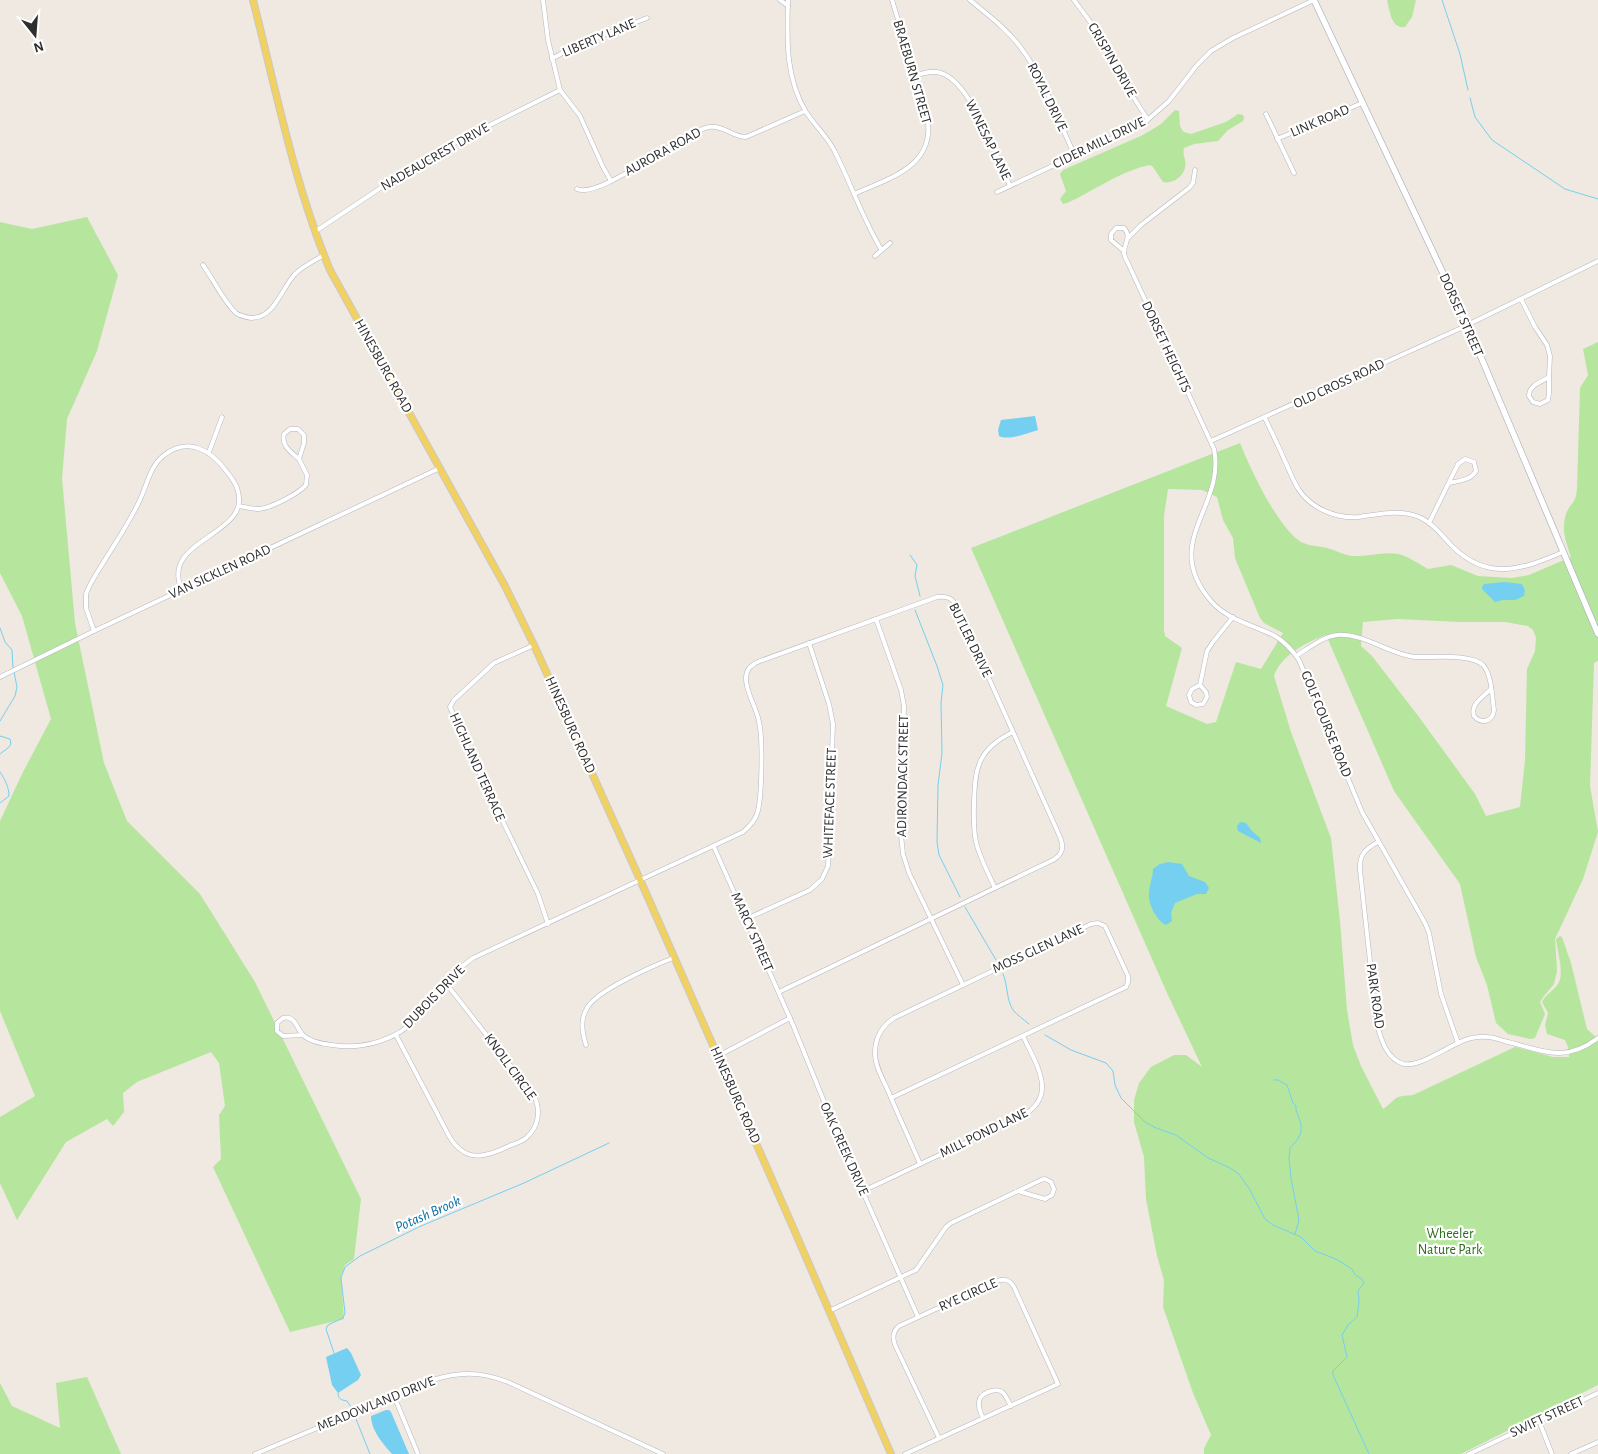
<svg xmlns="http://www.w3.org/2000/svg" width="1598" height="1454" font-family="'Alegreya Sans',sans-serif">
<rect width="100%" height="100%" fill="#efe9e1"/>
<g fill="#b6e59e" fill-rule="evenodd">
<path d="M1387 0H1416L1412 17 1405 27C1391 29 1390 11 1387 0Z"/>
<path d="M1175 110 1179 111 1180 126 1182 130 1184 132 1191 134 1226 122 1238 114 1243 115 1244 118 1243 121 1228 130 1218 141 1194 144 1184 148C1182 155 1187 161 1185 168 1182 178 1172 184 1163 182L1153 167 1150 165C1120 171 1094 191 1067 203L1063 204 1060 199 1066 191 1060 174 1063 170 1143 135 1161 124Z"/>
<path d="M87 217 118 275 97 351 67 419 62 478 75 623 104 763 127 821 200 894 255 982 361 1199 354 1259 345 1265 341 1276 344 1319 290 1332 213 1167 221 1159 219 1115 225 1106 219 1063 211 1052 137 1082 123 1093 124 1112 113 1126 107 1119 66 1142 17 1220 0 1183V1117L35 1096 0 1011V821L23 772 51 719 22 616 0 573V222L32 229Z"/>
<path d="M1598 342V661L1594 663 1590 786 1598 832 1583 879 1555 939 1557 971 1554 984 1544 996 1540 1002 1545 1014 1535 1038 1530 1039 1508 1034 1496 1023 1487 985 1476 957 1460 884 1394 791 1326 635C1308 641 1280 656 1274 676L1291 732 1331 838 1340 921 1347 1010 1353 1045 1361 1066 1383 1109C1388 1106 1391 1102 1396 1098 1402 1095 1407 1096 1413 1095L1515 1047 1553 1057H1569L1568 1047 1565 1040 1547 1034 1545 1025 1548 1013 1542 1002C1546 994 1553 991 1558 984 1565 974 1557 951 1556 939L1560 936 1562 937 1571 963 1587 1029 1598 1039V1385L1461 1454H1204V1448L1211 1435 1193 1393 1163 1307 1164 1280 1157 1256 1146 1199 1144 1157 1134 1122V1100L1139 1083 1151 1067 1174 1055H1186L1202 1067 1167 993 971 548 1240 443C1250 468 1278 528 1301 542 1309 546 1318 546 1327 548 1336 550 1343 555 1352 556 1367 557 1383 551 1398 554 1408 556 1419 564 1428 569L1451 565 1478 576 1512 578 1529 575 1571 557C1566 542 1561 530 1566 514 1570 503 1576 504 1577 489L1580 388 1588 375 1583 349ZM1168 489 1202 490 1217 497 1223 520 1233 538 1235 558 1260 618 1264 623 1283 633 1261 669 1236 662 1216 722 1207 724 1166 706 1182 648 1165 636 1164 630V516ZM1397 619 1460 622H1505L1528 626 1533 630 1536 638 1535 651 1527 669 1525 760 1520 807 1486 816 1475 794 1419 717 1372 656 1361 646 1363 622Z"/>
<path d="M87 1377 121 1454H0V1383L12 1406 60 1428 56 1383Z"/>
</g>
<g fill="#75cff0">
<path d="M1035 416 1038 430C1028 433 1008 441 999 436L998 430 1001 420Z"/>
<path d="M1504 582 1522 584 1525 590 1524 596 1515 600H1503L1495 602 1482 589V587L1484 584Z"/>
<path d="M1240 822 1246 823 1252 831 1260 838 1261 843 1238 831 1237 826Z"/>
<path d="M1168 862 1182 864 1189 876 1205 882 1209 888 1206 894H1197L1175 903 1171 913 1172 921 1166 925C1157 921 1148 904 1149 894 1149 885 1153 877 1153 869L1160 864Z"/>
<path d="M347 1348 351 1353 361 1375 358 1380 338 1393 332 1385 326 1357Z"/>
<path d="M386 1410H389L391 1412 409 1454H392C383 1444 371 1430 371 1416Z"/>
</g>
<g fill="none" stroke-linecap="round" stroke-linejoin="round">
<g stroke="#75cff0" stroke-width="1">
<path d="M1442 0 1460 54 1468 90"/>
<path d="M1470 98 1475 117 1492 140 1565 189 1598 199"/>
<path d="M910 555 917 565 915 576 920 596"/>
<path d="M915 610 937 666 943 685 941 703 942 753 938 785 937 842 939 855 960 897"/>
<path d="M0 628 5 642 12 650 13 668"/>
<path d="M0 721 15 696 17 687 14 672"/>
<path d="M0 736 10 739 11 744 8 748 0 754"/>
<path d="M0 772C5 780 9 787 9 796L0 803"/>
<path d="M965 907 996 960"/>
<path d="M1003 974C1008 985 1006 999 1013 1010 1017 1015 1023 1019 1029 1024"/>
<path d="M1045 1035 1071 1050 1106 1063 1113 1071 1115 1085 1121 1098 1145 1122 1156 1128 1176 1135 1208 1158 1230 1168 1239 1174 1250 1190 1265 1219 1273 1225 1301 1237 1315 1251 1336 1259 1352 1269 1355 1275 1362 1279 1364 1283 1358 1291 1359 1301 1357 1317 1348 1325 1342 1335 1347 1357 1333 1371V1375L1369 1454"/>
<path d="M1274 1080H1278L1287 1085 1293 1103 1296 1106V1110L1301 1124V1132L1298 1139 1290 1148 1289 1158 1291 1178 1299 1220 1295 1234"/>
<path d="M334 1353 326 1329 328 1325 343 1318 345 1313 341 1278 345 1267 360 1256 421 1226 524 1183 609 1143"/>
<path d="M338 1393C338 1399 341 1400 347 1401L351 1407"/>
<path d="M356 1419 370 1454"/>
</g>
<defs>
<g id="street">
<path d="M543 0 548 40 560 90 580 116 603 167 611 181"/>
<path d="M780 0 788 6"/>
<path d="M788 0C787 39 785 77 806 112 815 126 828 137 835 152 851 184 863 219 881 249"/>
<path d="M970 0C988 15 1007 29 1021 48 1045 80 1058 120 1075 156"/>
<path d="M1074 0 1091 23 1121 78 1148 120"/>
<path d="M552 59 574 46 647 18"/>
<path d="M915 76C923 73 932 70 941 73 971 82 997 158 1010 186"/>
<path d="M1266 114 1294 173"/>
<path d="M1277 139 1362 103"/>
<path d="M577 189C600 200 680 133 709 127 723 125 733 137 746 137L805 111"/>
<path d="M997 192 1144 123 1169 101 1197 65 1211 51 1233 38 1314 0"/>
<path d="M854 194C890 178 937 166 927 116L892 0"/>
<path d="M316 231 418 163 462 139 560 90"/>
<path d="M1128 238 1141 225 1189 188 1193 183 1195 170"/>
<path d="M1124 251 1111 240V234L1116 228H1124C1132 237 1124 243 1124 253 1124 254 1126 260 1127 261L1214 449C1226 507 1160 542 1211 601 1227 620 1254 625 1275 636 1285 642 1293 651 1299 660L1362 812 1425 923 1429 933 1441 994 1458 1043"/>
<path d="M875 256 890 243"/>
<path d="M203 265C213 279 224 302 236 313 240 316 245 317 251 318 275 318 281 289 295 274 303 266 314 261 324 255"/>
<path d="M1521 299 1535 327 1547 345 1550 356 1549 377C1541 382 1529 385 1529 396L1533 402 1540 404 1548 400 1549 393V377"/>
<path d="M1265 418C1271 431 1278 445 1284 459 1289 469 1293 481 1299 490 1312 509 1337 519 1359 517 1380 514 1399 509 1419 517 1433 523 1443 537 1453 547 1489 582 1523 569 1563 552"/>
<path d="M1211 441 1459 329 1598 261"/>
<path d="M209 452 222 417"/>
<path d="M239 506C245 507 252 509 259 509 271 508 298 494 306 485L307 475 299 459 304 443V435L298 429H290L284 434C281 446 291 452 299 459"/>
<path d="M1429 523 1458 464 1465 459 1474 462 1476 471C1471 480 1459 481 1449 483"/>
<path d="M876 619 901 690 904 706 901 835 903 854 909 873 963 985"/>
<path d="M94 631 86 608V594C89 585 95 576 100 568 113 546 133 518 142 495 148 481 151 466 163 456 188 436 211 450 227 472 231 477 235 482 237 488 255 536 158 538 182 590"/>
<path d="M534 645 494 663 454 700 450 707 478 770 538 894 548 924"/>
<path d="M1296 656C1309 648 1322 637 1337 635 1365 633 1388 654 1415 657 1432 658 1470 653 1483 665 1492 675 1492 697 1494 710 1493 721 1482 725 1474 716 1470 704 1483 697 1491 689"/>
<path d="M0 677 94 631 440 468"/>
<path d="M1200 685 1206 692 1207 697 1203 704 1196 705 1191 702 1189 695 1192 689 1200 685 1207 651 1213 642 1233 617"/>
<path d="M1378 842C1365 849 1359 855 1360 870L1377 1025C1381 1039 1387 1060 1404 1064 1423 1068 1456 1038 1478 1037 1487 1036 1496 1038 1504 1041 1542 1050 1563 1064 1598 1038"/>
<path d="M714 847 793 1025 836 1131 918 1317"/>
<path d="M995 888C988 873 980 858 976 842 973 829 974 816 974 803 975 767 978 749 1013 732"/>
<path d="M746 919 810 890 822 879 828 866 833 724 829 704 809 643"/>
<path d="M303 1035 283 1036 277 1031V1023L283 1018C296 1015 296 1029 304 1036 311 1042 323 1044 332 1045 363 1050 398 1040 419 1016 426 1009 431 1000 437 992 447 978 459 968 473 958L743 832C749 827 754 822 757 814 762 800 763 738 759 722 757 708 745 691 746 678 746 669 752 664 760 661L937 597C947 596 953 598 957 607L1060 837C1064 847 1063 854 1053 860L779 992"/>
<path d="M396 1035 449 1136C465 1163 485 1158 509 1146 514 1144 521 1142 526 1138 539 1127 541 1110 534 1096L445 982"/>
<path d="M586 1045C582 1032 580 1020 587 1008 597 990 653 966 673 958"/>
<path d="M718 1056 790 1018"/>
<path d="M891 1098 1126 987 1128 982V976L1105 926 1098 923 1091 924 894 1018C882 1026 875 1038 875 1053 875 1067 884 1081 889 1093 899 1117 910 1140 920 1164"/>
<path d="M863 1191 1022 1116C1059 1096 1036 1064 1023 1036"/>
<path d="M829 1311 916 1270 946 1227 951 1223 1041 1180 1045 1179 1051 1182 1054 1189 1052 1195 1045 1199 1018 1191"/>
<path d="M394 1396 418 1454"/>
<path d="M983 1418C981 1414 978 1408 979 1402 979 1394 995 1387 1002 1392 1006 1395 1008 1401 1011 1406"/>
<path d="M1539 1421 1552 1454"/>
<path d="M255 1454 432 1380C460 1372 479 1371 508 1382L663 1454"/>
<path d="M905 1454C956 1431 1007 1407 1058 1384L1014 1287C1010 1280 1005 1278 997 1281L899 1326C893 1331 892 1337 895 1345L939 1438"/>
<path d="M1469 1454 1598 1393"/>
<path d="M1571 1454 1598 1442"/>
</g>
<path id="secondary" d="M1314 0 1467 324 1598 634"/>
<path id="primary" d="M253 0C276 90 294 184 330 270L505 586 534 645 642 884 792 1225 891 1454"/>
</defs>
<use href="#street" stroke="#b4b7c1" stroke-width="5"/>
<use href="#secondary" stroke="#b4b7c1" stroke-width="7"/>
<use href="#primary" stroke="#c9c9c9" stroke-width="8"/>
<use href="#street" stroke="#fff" stroke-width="4"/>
<use href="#secondary" stroke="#fff" stroke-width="5.5"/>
<use href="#primary" stroke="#f2d163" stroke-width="6"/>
</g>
<g text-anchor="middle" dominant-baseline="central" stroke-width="4.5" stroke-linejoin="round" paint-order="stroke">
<g font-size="14" fill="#2e2e2e" stroke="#fff">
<text transform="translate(599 38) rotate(-23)">LIBERTY LANE</text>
<text transform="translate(1112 60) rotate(60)">CRISPIN DRIVE</text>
<text transform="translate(912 72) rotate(74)">BRAEBURN STREET</text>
<text transform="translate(1047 97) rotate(64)">ROYAL DRIVE</text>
<text transform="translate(1320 121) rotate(-23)">LINK ROAD</text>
<text transform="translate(988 140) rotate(64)">WINESAP LANE</text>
<text transform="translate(1099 143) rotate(-26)">CIDER MILL DRIVE</text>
<text transform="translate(663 152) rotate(-29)">AURORA ROAD</text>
<text transform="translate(435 157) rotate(-30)">NADEAUCREST DRIVE</text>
<text transform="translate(1461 315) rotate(66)">DORSET STREET</text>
<text transform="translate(1166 347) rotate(65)">DORSET HEIGHTS</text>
<text transform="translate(383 366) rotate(61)">HINESBURG ROAD</text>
<text transform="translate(1339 384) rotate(-25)">OLD CROSS ROAD</text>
<text transform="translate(220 572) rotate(-25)">VAN SICKLEN ROAD</text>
<text transform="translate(970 640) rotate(64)">BUTLER DRIVE</text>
<text transform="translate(1326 724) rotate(68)">GOLF COURSE ROAD</text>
<text transform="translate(570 725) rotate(66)">HINESBURG ROAD</text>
<text transform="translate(477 767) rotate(66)">HIGHLAND TERRACE</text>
<text transform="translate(903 776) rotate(-89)">ADIRONDACK STREET</text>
<text transform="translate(830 803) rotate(-88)">WHITEFACE STREET</text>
<text transform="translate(752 932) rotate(66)">MARCY STREET</text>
<text transform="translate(1038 949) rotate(-25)">MOSS GLEN LANE</text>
<text transform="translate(1375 996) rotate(82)">PARK ROAD</text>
<text transform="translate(434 997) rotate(-46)">DUBOIS DRIVE</text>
<text transform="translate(510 1067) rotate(54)">KNOLL CIRCLE</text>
<text transform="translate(735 1095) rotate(66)">HINESBURG ROAD</text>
<text transform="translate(984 1133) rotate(-26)">MILL POND LANE</text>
<text transform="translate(844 1149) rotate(66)">OAK CREEK DRIVE</text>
<text transform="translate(968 1295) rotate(-24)">RYE CIRCLE</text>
<text transform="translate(376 1404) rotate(-22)">MEADOWLAND DRIVE</text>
<text transform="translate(1547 1417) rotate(-25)">SWIFT STREET</text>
</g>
<g font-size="14" fill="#2c6e1b" stroke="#fff">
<text x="1450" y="1234">Wheeler<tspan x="1450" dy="16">Nature Park</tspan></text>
</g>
<g font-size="15" font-style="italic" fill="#0d6fa3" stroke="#fff">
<text transform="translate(428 1214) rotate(-24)">Potash Brook</text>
</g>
</g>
<g transform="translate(35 35) rotate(163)" stroke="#ffffff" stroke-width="4" paint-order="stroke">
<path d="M0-4L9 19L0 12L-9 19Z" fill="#2e2e2e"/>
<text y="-8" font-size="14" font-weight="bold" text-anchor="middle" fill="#2e2e2e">N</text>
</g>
</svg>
